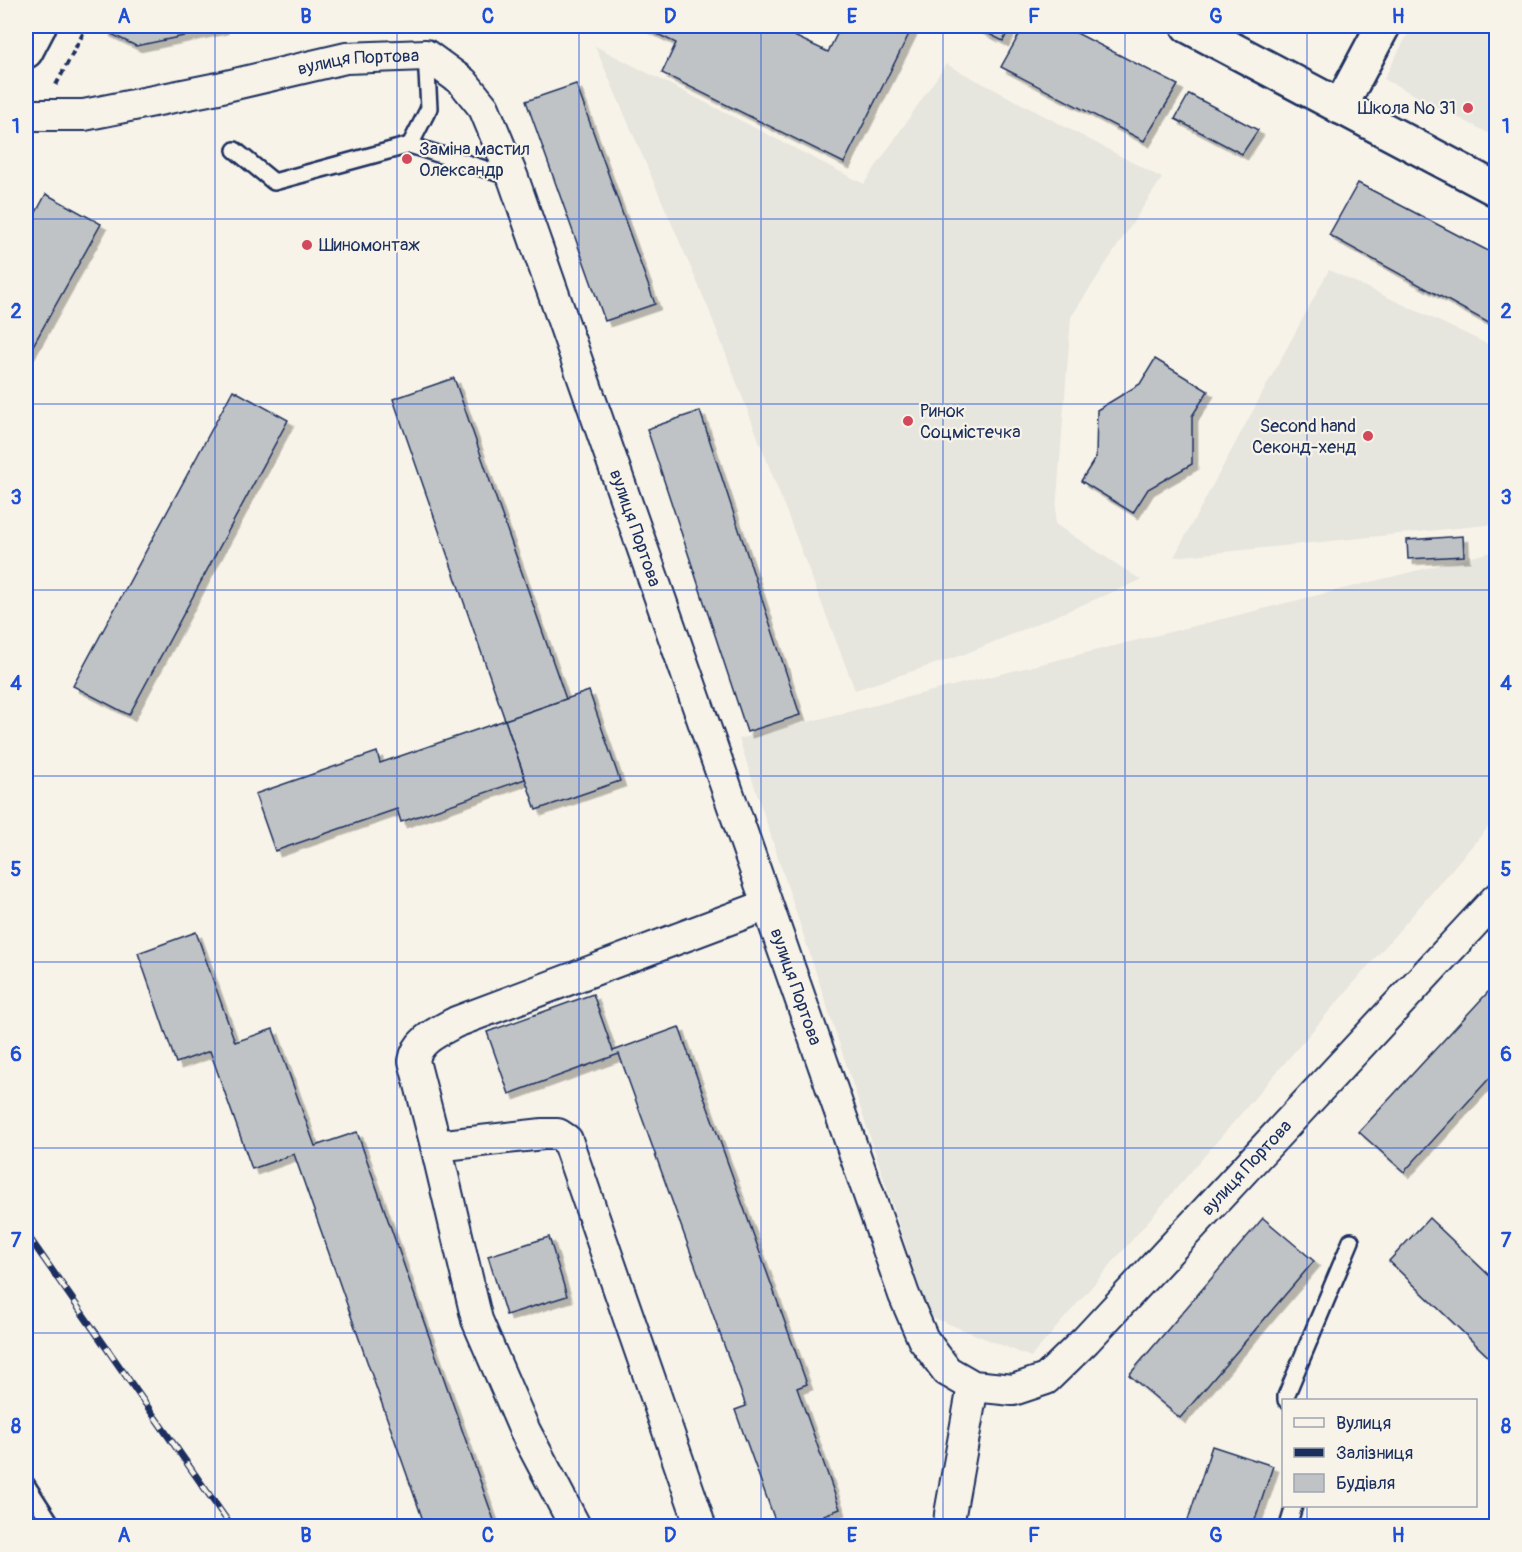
<svg xmlns="http://www.w3.org/2000/svg" width="1522" height="1552" font-family="Pangolin,sans-serif">
<defs>
<filter id="shadow"><feDropShadow dx="5.5" dy="5.5" stdDeviation="0" flood-color="#0004"/></filter>
</defs>
<rect width="100%" height="100%" fill="#f7f3e8"/>
<filter id="ink" filterUnits="userSpaceOnUse"><feTurbulence type="fractalNoise" baseFrequency=".0167" numOctaves="2"/><feDisplacementMap in="SourceGraphic" scale="12" xChannelSelector="R" yChannelSelector="G"/><feConvolveMatrix kernelMatrix="1 2 1 2 8 2 1 2 1" color-interpolation-filters="sRGB"/></filter>
<g filter="url(#ink)">
<g fill="#e6e5de">
<path d="M1412 26H1496V137L1384 79Z"/>
<path d="M595 46 864 184 946 64 1162 178 1071 317 1055 524 1141 580 965 654 855 690 707 305Z"/>
<path d="M1329 270 1496 348V524L1174 557Z"/>
<path d="M1496 551V818L1031 1357 929 1316 739 739Z"/>
</g>
<g fill="#c0c3c5" stroke="#1b2f5e" stroke-width="1.5" filter="url(#shadow)">
<path d="M108 26H223L222 28 136 46 105 31Z"/>
<path d="M641 26H773L828 52 841 26H913L844 163 662 73 676 43Z"/>
<path d="M973 26H1011L1003 41Z"/>
<path d="M1024 26H1063L1178 85 1144 141 1001 67Z"/>
<path d="M576 84 655 304 605 321 526 101Z"/>
<path d="M1189 94 1258 130 1242 154 1175 119Z"/>
<path d="M1358 183 1496 255V327L1329 235Z"/>
<path d="M46 194 101 224 26 358V231Z"/>
<path d="M1155 359 1208 391 1192 416V464L1148 489 1133 513 1081 481 1096 457 1097 410 1140 384Z"/>
<path d="M454 378 566 699 505 720 393 399Z"/>
<path d="M233 390 288 420 129 715 73 686Z"/>
<path d="M700 411 800 715 747 732 647 429Z"/>
<path d="M1463 536 1464 556 1408 559 1407 540Z"/>
<path d="M589 691 620 781 536 810 505 720Z"/>
<path d="M505 720 525 779 401 822 397 809 275 851 255 794 377 752 380 763Z"/>
<path d="M196 932 235 1042 273 1029 315 1146 357 1132 496 1526H425L294 1154 252 1169 210 1051 176 1063 138 953Z"/>
<path d="M1489 991 1496 998V1071L1404 1172 1359 1132Z"/>
<path d="M593 994 613 1051 679 1027 807 1384 797 1388 840 1509 824 1515 829 1526H777L735 1410 746 1406 619 1054 509 1094 487 1032Z"/>
<path d="M1263 1218 1314 1261 1180 1418 1129 1375Z"/>
<path d="M1429 1218 1496 1282V1364L1389 1261Z"/>
<path d="M549 1237 567 1296 506 1315 488 1256Z"/>
<path d="M1212 1446 1273 1466 1253 1526H1186Z"/>
</g>
<g fill="none" stroke-linecap="round" stroke-linejoin="round">
<defs>
<g id="lane">
<path d="M410 145 429 108 426 55"/>
<path d="M235 150 274 182 410 145 513 178"/>
<path d="M1286 1400V1396L1351 1241"/>
<path d="M26 1484 53 1526"/>
<path d="M1288 1526 1294 1506"/>
</g>
<g id="street">
<path id="s1" d="M26 115H84L218 88 346 58 426 55 463 82 484 108 513 178 904 1295 923 1339 947 1371 973 1386 1013 1390 1046 1379 1086 1340 1496 899"/>
<path d="M436 1146 477 1320 525 1431 575 1526"/>
<path d="M700 1526 695 1509 567 1140 558 1134H543L436 1146 414 1061C417 1040 438 1032 456 1022L767 905"/>
<path d="M949 1526 950 1514 973 1386"/>
</g>
<g id="secondary">
<path d="M1188 26 1496 189"/>
<path d="M26 51 39 26"/>
<path d="M1340 107 1383 26"/>
</g>
</defs>
<use href="#lane" stroke="#1b2f5e" stroke-width="20"/>
<use href="#street" stroke="#1b2f5e" stroke-width="34"/>
<use href="#secondary" stroke="#1b2f5e" stroke-width="38"/>
<path stroke="#1b2f5e" stroke-width="4" stroke-dasharray="6 4.5" stroke-linecap="butt" d="M56 85 87 26"/>
<use href="#lane" stroke="#f7f3e8" stroke-width="15"/>
<use href="#street" stroke="#f7f3e8" stroke-width="30"/>
<use href="#secondary" stroke="#f7f3e8" stroke-width="33"/>
<defs>
<path id="rail" d="M26 1233 231 1526"/>
</defs>
<use href="#rail" stroke="#1b2f5e" stroke-width="7"/>
<use href="#rail" stroke="#f7f3e8" stroke-width="4.5" stroke-dasharray="14" stroke-linecap="butt"/>
</g>
</g>
<path fill="none" stroke="#1d4ed8" stroke-width="1.5" stroke-opacity="0.55" d="M215 26V1526M397 26V1526M579 26V1526M761 26V1526M943 26V1526M1125 26V1526M1307 26V1400M26 219H1496M26 404H1496M26 590H1496M26 776H1496M26 962H1496M26 1148H1496M26 1333H1496M1307 1506V1526"/>
<g fill="#d1495b" stroke="#f7f3e8" stroke-width="2">
<circle cx="1468" cy="108" r="6"/>
<circle cx="407" cy="159" r="6"/>
<circle cx="307" cy="245" r="6"/>
<circle cx="908" cy="421" r="6"/>
<circle cx="1368" cy="436" r="6"/>
</g>
<g text-anchor="middle" dominant-baseline="central" stroke-width="4.5" stroke-linejoin="round" paint-order="stroke">
<g font-size="18" fill="#1b2f5e" stroke="#f7f3e8">
<text stroke="none"><textPath href="#s1" startOffset="338">вулиця Портова</textPath></text>
<text stroke="none"><textPath href="#s1" startOffset="932">вулиця Портова</textPath></text>
<text stroke="none"><textPath href="#s1" startOffset="1418">вулиця Портова</textPath></text>
<text stroke="none"><textPath href="#s1" startOffset="2229">вулиця Портова</textPath></text>
</g>
<g font-size="18" fill="#1b2f5e" stroke="#f7f3e8" text-anchor="start">
<text x="1456" y="108" text-anchor="end">Школа № 31</text>
<text x="419" y="149">Заміна мастил<tspan x="419" dy="21">Олександр</tspan></text>
<text x="319" y="245">Шиномонтаж</text>
<text x="920" y="411">Ринок<tspan x="920" dy="21">Соцмістечка</tspan></text>
<text x="1356" y="426" text-anchor="end">Second hand<tspan x="1356" dy="21">Секонд-хенд</tspan></text>
</g>
</g>
<rect width="1522" height="1552" fill="none" stroke="#f7f3e8" stroke-width="66"/>
<rect x="1282" y="1399" width="195" height="108" fill="#f7f3e8" stroke="#9fa5b1" stroke-width="1.5"/>
<rect x="1294" y="1418" width="30" height="9" fill="#f7f3e8" stroke="#9fa5b1" stroke-width="1.5"/>
<text x="1336" y="1429" font-size="18" fill="#1b2f5e">Вулиця</text>
<rect x="1294" y="1448" width="30" height="9" fill="#1b2f5e" stroke="#9fa5b1" stroke-width="1.5"/>
<text x="1336" y="1459" font-size="18" fill="#1b2f5e">Залізниця</text>
<rect x="1294" y="1474" width="30" height="18" fill="#c0c3c5" stroke="#9fa5b1" stroke-width="1.5"/>
<text x="1336" y="1489" font-size="18" fill="#1b2f5e">Будівля</text>
<rect x="33" y="33" width="1456" height="1486" fill="none" stroke="#1d4ed8" stroke-width="2"/>
<g font-size="20" text-anchor="middle" font-weight="bold" fill="#1d4ed8">
<text x="124" y="23">A</text>
<text x="306" y="23">B</text>
<text x="488" y="23">C</text>
<text x="670" y="23">D</text>
<text x="852" y="23">E</text>
<text x="1034" y="23">F</text>
<text x="1216" y="23">G</text>
<text x="1398" y="23">H</text>
<text x="16" y="133">1</text>
<text x="1506" y="133">1</text>
<text x="16" y="318">2</text>
<text x="1506" y="318">2</text>
<text x="16" y="504">3</text>
<text x="1506" y="504">3</text>
<text x="16" y="690">4</text>
<text x="1506" y="690">4</text>
<text x="16" y="876">5</text>
<text x="1506" y="876">5</text>
<text x="16" y="1061">6</text>
<text x="1506" y="1061">6</text>
<text x="16" y="1247">7</text>
<text x="1506" y="1247">7</text>
<text x="16" y="1433">8</text>
<text x="1506" y="1433">8</text>
<text x="124" y="1542">A</text>
<text x="306" y="1542">B</text>
<text x="488" y="1542">C</text>
<text x="670" y="1542">D</text>
<text x="852" y="1542">E</text>
<text x="1034" y="1542">F</text>
<text x="1216" y="1542">G</text>
<text x="1398" y="1542">H</text>
</g>
</svg>
